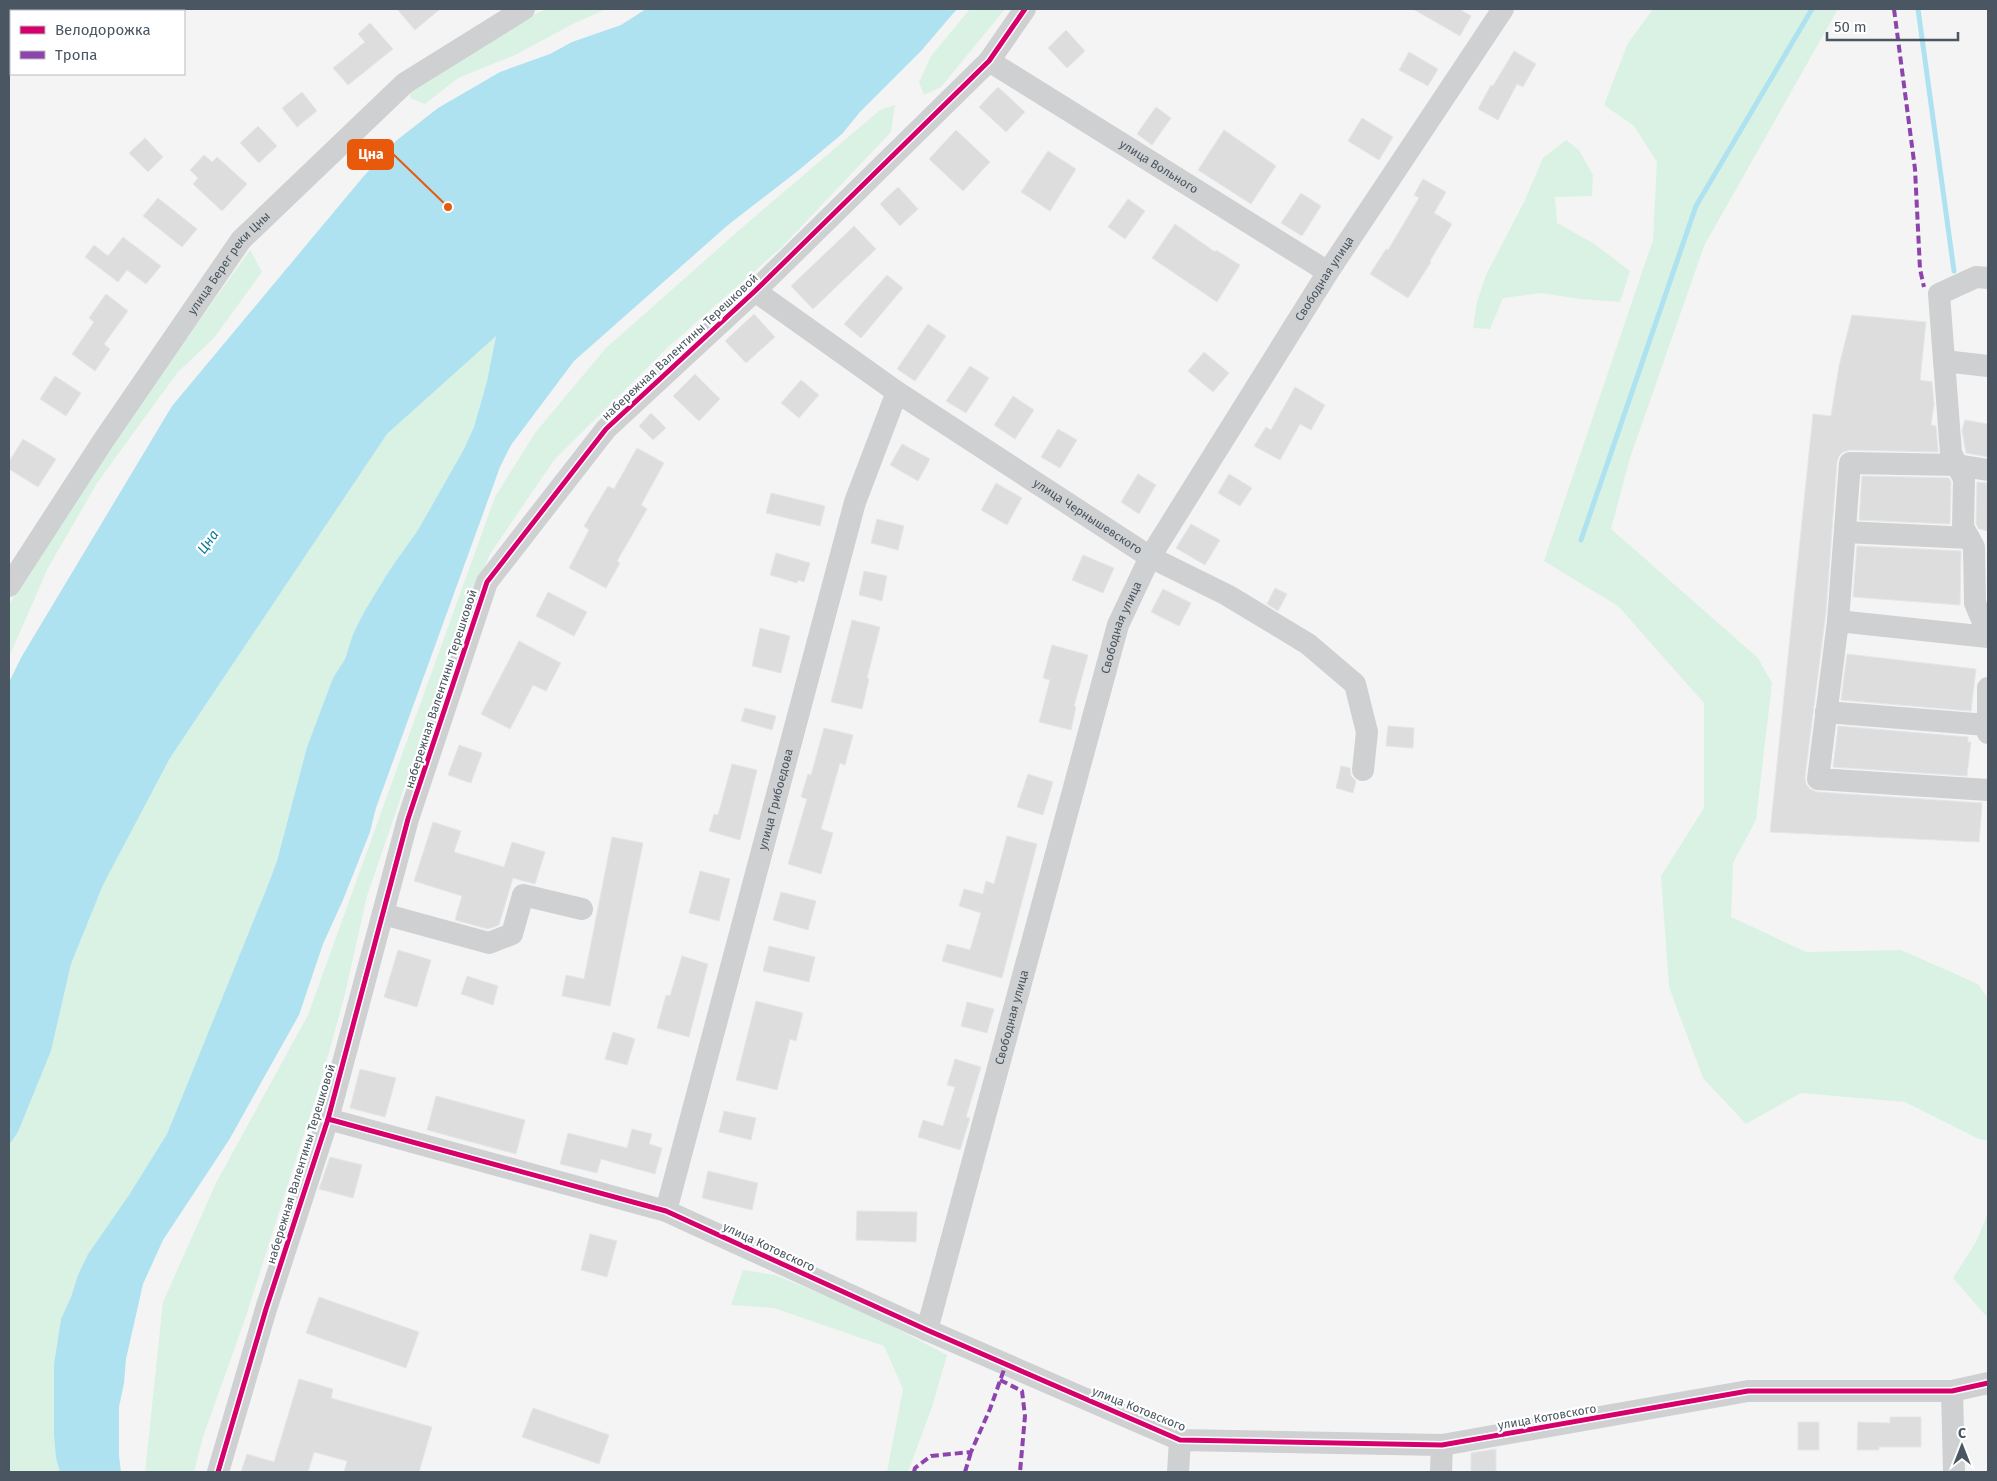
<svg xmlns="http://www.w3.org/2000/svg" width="1997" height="1481" font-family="'Fira Sans',sans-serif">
<rect width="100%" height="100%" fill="#f4f4f4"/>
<g fill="#d9f2e3">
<path d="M546 9H606L571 25 515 55 458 78 425 104 410 98 411 86 501 31Z"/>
<path d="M970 9H1005L941 87 924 95 919 82 931 56Z"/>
<path d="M1653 9H1838L1704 246 1630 458 1611 529 1758 658 1772 683 1756 820 1733 863 1731 917 1806 952 1901 950 1978 984 1988 999V1141L1979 1139 1905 1102 1801 1093 1746 1124 1703 1078 1669 987 1661 876 1704 808V703L1618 606 1544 561 1653 240 1657 162 1634 126 1604 105 1628 43Z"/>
<path d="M895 105 891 132 782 247 667 348 554 460 490 554 458 631 367 896 344 998 320 1084 245 1319 203 1437 194 1472H145L163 1302 216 1183 308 1015 495 497 535 433 606 348 745 225 880 110Z"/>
<path d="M1566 140 1579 150 1593 175 1592 196 1555 197 1557 223 1593 243 1630 271 1620 302 1580 299 1541 293 1503 298 1490 329 1473 328 1477 302 1486 275 1524 202 1543 158Z"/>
<path d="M250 250 262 272 214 338 177 373 97 483 48 568 9 657V605L21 583 87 477Z"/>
<path d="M496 335 487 381 474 427 464 449 418 530 389 571 364 612 353 634 345 659 333 678 307 747 277 861 268 885 167 1134 129 1195 88 1254 78 1275 71 1297 61 1319 54 1364V1436L56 1458 60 1472H9V1145L18 1132 51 1051 71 964 103 885 170 758 387 434Z"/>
<path d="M1988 1213V1318L1953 1278 1976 1242Z"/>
<path d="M743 1270 775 1275 863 1311 947 1355 932 1407 908 1472H887L903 1389 884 1346 774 1308 731 1305Z"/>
</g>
<path fill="#aee2f0" d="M646 9H957L921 51 860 112 842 134 799 170 728 225 574 361 511 445 500 467 376 808 370 832 343 900 323 944 299 1015 229 1140 163 1240 143 1284 126 1359 124 1383 119 1407V1456L121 1472H60L56 1458 54 1436V1364L61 1319 71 1297 78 1275 88 1254 129 1195 167 1134 268 885 277 861 307 747 333 678 345 659 353 634 364 612 389 571 418 530 464 449 474 427 487 381 496 336 387 434 170 758 103 885 71 964 51 1051 18 1132 9 1145V682L22 656 172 406 363 177 397 140 438 108 500 72 550 54 572 42 621 25Z"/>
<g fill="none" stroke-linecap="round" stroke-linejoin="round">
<g stroke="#aee2f0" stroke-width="5">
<path d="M1918 9 1954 271"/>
<path d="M1581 540 1696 206 1812 9"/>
</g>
</g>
<g fill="#ddddde" stroke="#e5e6e7">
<path d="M397 9H440L415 30Z"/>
<path d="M1413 9H1459L1471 16 1460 36Z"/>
<path d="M370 23 393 49 348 85 333 68 365 42 358 34Z"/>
<path d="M1066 30 1085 51 1067 68 1048 48Z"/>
<path d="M1514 51 1536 64 1523 87 1517 84 1498 120 1478 109 1491 85 1493 86Z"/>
<path d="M1409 52 1438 69 1428 86 1399 70Z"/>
<path d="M998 87 1025 112 1006 132 979 107Z"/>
<path d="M302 92 317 111 297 127 282 108Z"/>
<path d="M1156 107 1171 118 1152 145 1137 134Z"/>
<path d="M1362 118 1393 137 1379 160 1348 141Z"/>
<path d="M258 126 277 146 259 163 240 143Z"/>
<path d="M956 130 990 162 963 191 929 159Z"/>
<path d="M1224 130 1276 166 1251 204 1198 170Z"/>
<path d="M145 138 163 157 148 172 129 153Z"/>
<path d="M1048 151 1076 169 1050 211 1021 192Z"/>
<path d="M204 155 212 162 217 157 247 184 222 211 193 184 198 178 190 170Z"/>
<path d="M1423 179 1446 192 1434 213 1452 224 1430 261 1431 262 1408 298 1370 274 1386 249 1388 250 1419 198 1414 195Z"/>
<path d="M898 187 918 209 900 226 880 204Z"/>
<path d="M1301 193 1321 206 1302 236 1281 223Z"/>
<path d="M158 198 197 229 182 247 143 216Z"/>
<path d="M1128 199 1145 211 1125 239 1108 227Z"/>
<path d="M1175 224 1215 252 1216 250 1240 265 1217 302 1152 258Z"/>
<path d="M854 226 876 249 813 309 791 286Z"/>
<path d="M123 237 161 266 146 284 127 270 118 282 85 257 94 245 108 256Z"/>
<path d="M887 275 903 288 861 338 844 324Z"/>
<path d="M106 294 128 311 104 344 110 349 95 371 72 354 94 322 89 318Z"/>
<path d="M754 314 775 337 746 363 725 341Z"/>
<path d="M1852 315 1926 322 1920 380 1932 382 1934 404 1931 425 1936 426 1938 452 1850 450 1843 452 1839 456 1837 462 1826 612 1805 777 1806 784 1810 789 1817 792 1982 803 1979 842 1770 832 1813 414 1831 416 1839 366Z"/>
<path d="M928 324 946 336 915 381 897 369Z"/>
<path d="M1204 352 1229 373 1213 392 1188 371Z"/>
<path d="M970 366 989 378 966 413 946 401Z"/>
<path d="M695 374 720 399 699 421 673 396Z"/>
<path d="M55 376 81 393 66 416 40 399Z"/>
<path d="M801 380 819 395 799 418 781 403Z"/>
<path d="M1295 387 1325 405 1311 430 1300 424 1280 460 1254 446 1266 427 1271 430Z"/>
<path d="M1013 396 1034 410 1015 439 994 425Z"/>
<path d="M651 413 666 428 653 440 639 426Z"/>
<path d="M1965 420 1988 424V457L1966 453 1962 430Z"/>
<path d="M1058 429 1077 440 1060 468 1041 457Z"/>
<path d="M23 439 56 459 38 487 9 469V462Z"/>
<path d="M902 444 930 459 918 481 890 465Z"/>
<path d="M637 448 664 463 641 505 647 509 617 561 620 563 606 588 569 568 589 530 584 526 608 486 614 489Z"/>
<path d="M1138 474 1156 485 1139 514 1121 502Z"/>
<path d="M1229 474 1252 488 1240 506 1218 493Z"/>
<path d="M1862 476 1949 478 1951 482 1950 524 1859 520Z"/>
<path d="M1977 482 1988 483V531L1979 529 1976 524Z"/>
<path d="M996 483 1022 498 1007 525 981 510Z"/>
<path d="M771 493 825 506 820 526 766 513Z"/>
<path d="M877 519 904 526 898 550 871 543Z"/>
<path d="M1191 524 1220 540 1205 565 1176 548Z"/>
<path d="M1857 546 1961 551 1960 605 1853 597Z"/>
<path d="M776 553 810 563 804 582 798 580 797 583 770 575Z"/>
<path d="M1083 555 1114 568 1103 593 1072 580Z"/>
<path d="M864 571 887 576 882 601 859 595Z"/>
<path d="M1275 588 1287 594 1278 611 1267 604Z"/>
<path d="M1163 589 1191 603 1179 626 1151 612Z"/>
<path d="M548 592 587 612 574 636 536 616Z"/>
<path d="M852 620 880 627 867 678 869 679 862 709 831 702Z"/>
<path d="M760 628 790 636 781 673 752 666Z"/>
<path d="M519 641 561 663 546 691 533 685 510 729 481 714Z"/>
<path d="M1052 645 1088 655 1074 706 1076 707 1071 730 1039 722 1050 680 1043 678Z"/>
<path d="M1847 654 1976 669 1971 711 1841 700Z"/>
<path d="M745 708 776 716 772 730 741 721Z"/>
<path d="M1388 726 1414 728 1413 748 1386 746Z"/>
<path d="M1838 726 1968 737V742H1971L1967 776 1833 767Z"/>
<path d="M824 728 853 735 845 765 840 763 821 829 833 833 821 874 788 864 807 799 801 797 808 774 811 775Z"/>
<path d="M459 745 482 753 471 783 448 775Z"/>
<path d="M732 764 757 770 740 840 709 831 714 814 718 815Z"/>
<path d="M1341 766 1350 768 1351 776 1356 781 1353 793 1336 788Z"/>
<path d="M1028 774 1053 782 1043 815 1017 807Z"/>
<path d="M433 822 461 831 454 852 504 867 512 842 545 852 535 884 513 878 499 925 488 929 455 920 462 896 414 881Z"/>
<path d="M1007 836 1037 844 1002 978 942 961 947 944 970 950 981 913 959 906 964 889 983 894 986 881 994 884Z"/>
<path d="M612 837 643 843 610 1006 562 996 566 975 584 979Z"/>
<path d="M700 871 730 879 719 921 689 913Z"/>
<path d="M781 892 816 901 808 930 773 920Z"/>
<path d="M769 946 815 957 809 982 763 971Z"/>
<path d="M398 950 431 960 417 1007 384 997Z"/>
<path d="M682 956 708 964 689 1037 657 1028 666 995 670 996Z"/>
<path d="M467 976 498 986 493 1005 461 994Z"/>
<path d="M756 1001 803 1013 796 1041 790 1039 777 1090 736 1080Z"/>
<path d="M967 1002 994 1009 987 1033 961 1026Z"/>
<path d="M613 1032 635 1039 627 1065 605 1059Z"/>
<path d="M955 1059 981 1067 966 1117 970 1118 960 1150 918 1137 923 1120 943 1126 955 1087 947 1085Z"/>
<path d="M360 1069 396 1078 385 1117 350 1108Z"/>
<path d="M436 1096 525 1120 516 1154 427 1130Z"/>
<path d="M724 1111 756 1118 751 1140 719 1132Z"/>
<path d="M632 1129 652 1134 649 1144 662 1148 655 1174 601 1159 597 1173 560 1164 568 1133 627 1148Z"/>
<path d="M330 1157 362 1165 353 1198 319 1189Z"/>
<path d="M708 1171 758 1183 752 1210 702 1198Z"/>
<path d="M857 1211 917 1212 916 1242 856 1240Z"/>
<path d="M590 1234 617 1241 607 1277 581 1270Z"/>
<path d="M319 1297 419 1332 406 1368 306 1333Z"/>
<path d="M299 1379 333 1389 331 1398 432 1427 419 1472H344L347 1461 314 1452 308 1472H241L247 1454 274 1462Z"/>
<path d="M533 1408 609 1435 599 1464 522 1437Z"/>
<path d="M1890 1417H1921V1447H1879V1450H1857L1858 1422 1890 1423Z"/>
<rect x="1798" y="1422" width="21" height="28"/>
<path d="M1496 1449V1472H1471V1453Z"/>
</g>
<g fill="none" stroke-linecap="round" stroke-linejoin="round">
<g stroke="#ced0d2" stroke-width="22">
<path id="s1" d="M989 61 1328 272"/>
<path d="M1988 278 1976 277 1939 294 1951 453 1964 479 1963 527 1974 547 1975 603 1988 634"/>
<path id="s2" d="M755 291 897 392 1150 557 1227 595 1308 644 1355 684 1367 732 1363 770"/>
<path d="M1944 361 1988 366"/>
<path d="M1845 532 1969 538"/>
<path id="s3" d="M9 586 103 441 241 240 405 83 524 9"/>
<path d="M1838 621 1850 463 1957 465 1988 470"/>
<path d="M1988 637 1838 621 1818 779 1988 790"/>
<path d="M1988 688V733"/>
<path d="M1826 712 1987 725"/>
<path d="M383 914 489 943 512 934 523 895 582 909"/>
<path d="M328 1119 666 1211 927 1330 1180 1440 1442 1445 1748 1391H1952L1988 1383"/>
<path id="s4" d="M666 1211 855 502 897 392"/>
<path id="s5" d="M927 1330 1118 625 1150 557 1328 272 1503 9"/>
<path d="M1952 1391 1954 1472"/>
<path d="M218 1472 266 1309 328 1119 408 819 487 582 606 429 755 291 989 61 1025 9"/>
<path d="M1178 1472 1180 1440"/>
<path d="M1441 1472 1442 1445"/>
</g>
<g stroke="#8e44ad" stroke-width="4" stroke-dasharray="8 4" stroke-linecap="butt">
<path d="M1894 9 1915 169 1920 269 1924 287"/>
<path d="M1000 1380 1022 1391 1025 1416 1020 1472"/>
<path d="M914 1472 915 1468 931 1456 971 1452 990 1409 1006 1364"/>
<path d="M965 1472 971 1452"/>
</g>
<defs>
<g id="cycleway">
<path d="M328 1119 666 1211 927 1330 1180 1440 1442 1445 1748 1391H1952L1988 1383"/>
<path d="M218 1472 266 1309 328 1119 408 819 487 582 606 429 755 291 989 61 1025 9"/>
</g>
</defs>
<use href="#cycleway" stroke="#fff" stroke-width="8"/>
<use href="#cycleway" stroke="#d6006c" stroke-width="5"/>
</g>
<g text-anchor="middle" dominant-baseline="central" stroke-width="4.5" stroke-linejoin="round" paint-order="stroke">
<g font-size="12" fill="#4a5661" stroke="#fff">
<text stroke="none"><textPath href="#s1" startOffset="200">улица Вольного</textPath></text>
<text stroke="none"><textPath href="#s3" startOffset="391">улица Берег реки Цны</textPath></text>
<text stroke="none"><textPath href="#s5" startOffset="1134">Свободная улица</textPath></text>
<text transform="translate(680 347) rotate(-43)">набережная Валентины Терешковой</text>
<text stroke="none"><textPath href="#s2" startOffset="402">улица Чернышевского</textPath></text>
<text stroke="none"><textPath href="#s5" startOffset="729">Свободная улица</textPath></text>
<text transform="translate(441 689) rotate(-72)">набережная Валентины Терешковой</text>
<text stroke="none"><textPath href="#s4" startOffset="426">улица Грибоедова</textPath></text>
<text stroke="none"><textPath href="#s5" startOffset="324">Свободная улица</textPath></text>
<text transform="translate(301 1164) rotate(-73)">набережная Валентины Терешковой</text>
<text transform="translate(769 1247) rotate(25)">улица Котовского</text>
<text transform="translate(1139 1409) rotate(22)">улица Котовского</text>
<text transform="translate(1547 1417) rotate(-10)">улица Котовского</text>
</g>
<g font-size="14" font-style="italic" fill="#0c7c9b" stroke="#fff">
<text transform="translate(208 542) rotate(-54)">Цна</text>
</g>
</g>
<path fill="none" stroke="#e8590c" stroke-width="2" d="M448 207L393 154"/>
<circle fill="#e8590c" stroke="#fff" stroke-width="2" cx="448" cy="207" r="5"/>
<rect fill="#e8590c" stroke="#e8590c" stroke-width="2" x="348" y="140" width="45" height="29" rx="5"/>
<g font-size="14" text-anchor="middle" font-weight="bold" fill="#fff">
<text x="371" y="159">Цна</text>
</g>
<rect width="1997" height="1481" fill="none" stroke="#4a5661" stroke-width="20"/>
<rect x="10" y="10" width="175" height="65" fill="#ffffff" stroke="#b7bbc0"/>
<rect x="20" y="26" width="25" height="8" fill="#d6006c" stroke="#b7bbc0"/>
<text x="55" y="35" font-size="15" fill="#4a5661">Велодорожка</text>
<rect x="20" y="51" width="25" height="8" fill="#8e44ad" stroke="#b7bbc0"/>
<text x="55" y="60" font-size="15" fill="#4a5661">Тропа</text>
<g transform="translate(1962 1446)" stroke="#ffffff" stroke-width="4" paint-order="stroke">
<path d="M0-4L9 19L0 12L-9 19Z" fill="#4a5661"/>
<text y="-8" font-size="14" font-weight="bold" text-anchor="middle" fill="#4a5661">С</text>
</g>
<path d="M1827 32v8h131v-8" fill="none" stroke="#4a5661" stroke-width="2.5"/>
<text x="1834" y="32" font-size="15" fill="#4a5661" stroke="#ffffff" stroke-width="4" paint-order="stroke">50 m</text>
</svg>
